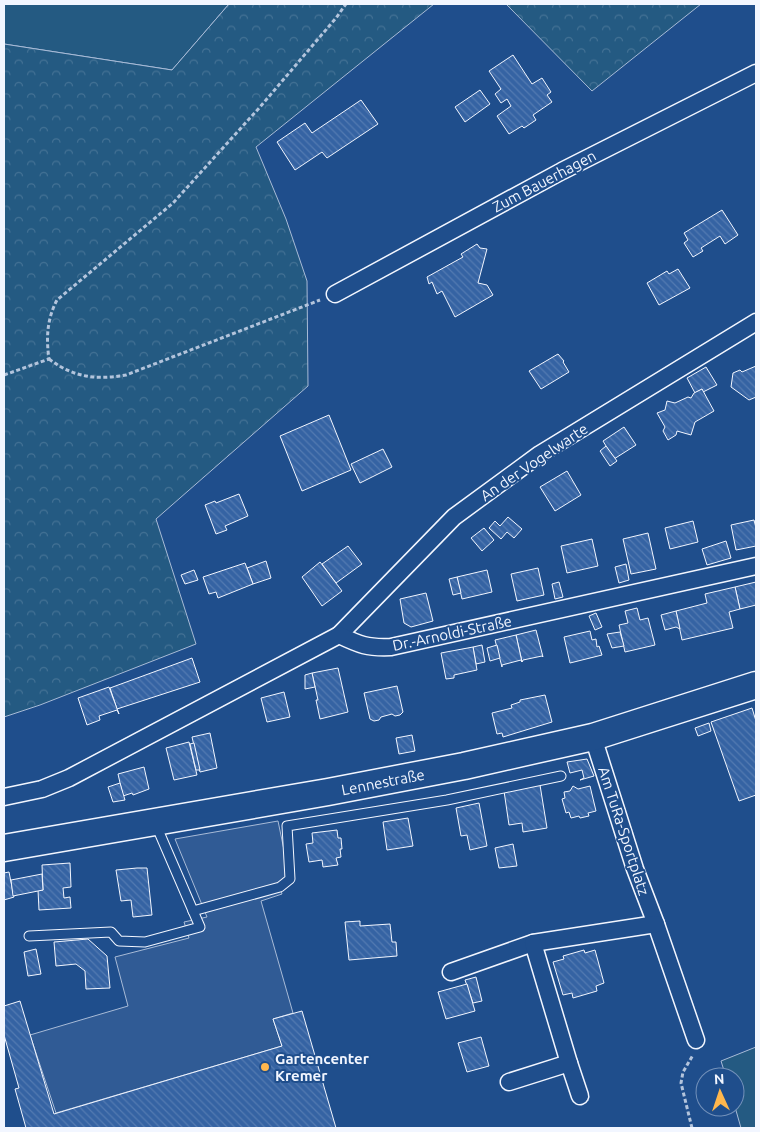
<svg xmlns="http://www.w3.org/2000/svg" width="760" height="1132" font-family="Ubuntu,sans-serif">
<defs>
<pattern id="forest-crowns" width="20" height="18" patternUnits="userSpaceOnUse" patternTransform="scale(1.25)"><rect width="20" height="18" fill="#245a82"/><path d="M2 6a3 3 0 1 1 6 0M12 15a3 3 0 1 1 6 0" fill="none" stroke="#447295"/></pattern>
<pattern id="building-back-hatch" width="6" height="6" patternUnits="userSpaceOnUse" patternTransform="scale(1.25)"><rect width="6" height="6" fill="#3563a3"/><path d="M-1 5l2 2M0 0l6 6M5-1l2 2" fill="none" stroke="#537ab1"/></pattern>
</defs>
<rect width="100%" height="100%" fill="#1f4e8c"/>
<g fill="#245a82" stroke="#a8bbd7">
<path d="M4 4H229L172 70 4 44Z"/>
<path d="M756 1047V1128H741L735 1107V1077H726L721 1061Z"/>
</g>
<g fill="url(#forest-crowns)" stroke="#a8bbd7">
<path d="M229 4H434L256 147 286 219 307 281 308 386 156 519 196 644 40 705 4 717V44L172 70Z"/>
<path d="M506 4H701L592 91Z"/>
</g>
<path fill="#305b95" stroke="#a8bbd7" d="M278 821 290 879 280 887 282 894 261 901 293 1013 273 1019 282 1046 56 1113 30 1035 128 1006 115 957 189 938 184 922 207 917 175 839Z"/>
<g fill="url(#building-back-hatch)" stroke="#f2f6ff">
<path d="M513 55 532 84 542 78 551 92 547 95 552 102 533 115 536 120 524 128 522 126 509 134 497 116 511 106 507 99 501 103 495 94 501 89 489 71Z"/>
<path d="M480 90 490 104 465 122 455 107Z"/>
<path d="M361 100 378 124 327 158 322 152 295 170 277 142 305 123 312 133Z"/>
<path d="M722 210 738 235 725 244 720 236 701 248 703 251 693 257 684 243 688 240 684 233Z"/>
<path d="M477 244 480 248 487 249 478 283 487 285 493 295 455 317 442 291 437 294 432 282 429 284 427 277 463 257 461 254Z"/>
<path d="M678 269 690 288 659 305 647 283 667 271 669 274Z"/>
<path d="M558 354 564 361 563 362 569 372 541 389 529 371Z"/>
<path d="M756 366V397L749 400 731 387 733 373 740 370 742 372Z"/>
<path d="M706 367 717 385 703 392 702 389 695 393 687 378Z"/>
<path d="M702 389 714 411 695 422 691 435 677 431 676 435 668 440 663 431 665 427 657 413 665 410 667 401 675 403 688 397 691 398 694 393Z"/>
<path d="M329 415 351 470 302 491 280 436Z"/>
<path d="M624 427 636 445 614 459 603 441Z"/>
<path d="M606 446 617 461 610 466 600 451Z"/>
<path d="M383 449 392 467 360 483 351 464Z"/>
<path d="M567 471 581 495 555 511 540 487Z"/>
<path d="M239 494 248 516 225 526 227 530 216 534 205 505 215 501 216 503Z"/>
<path d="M508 517 522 529 514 538 507 532 501 539 489 528 495 521 500 526Z"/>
<path d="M754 520 756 528V546L736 550 731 525Z"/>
<path d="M693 521 698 542 670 549 665 528Z"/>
<path d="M484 528 494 540 482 551 471 538Z"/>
<path d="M648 533 656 569 631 574 623 539Z"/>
<path d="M592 539 598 566 567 573 561 546Z"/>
<path d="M726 541 731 558 707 565 702 549Z"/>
<path d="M348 546 362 564 336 583 322 564Z"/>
<path d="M266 561 271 578 253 584 247 568Z"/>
<path d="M320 562 342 591 322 606 302 577Z"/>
<path d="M245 563 253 584 218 598 216 592 209 594 203 577Z"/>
<path d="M626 564 629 580 619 583 615 567Z"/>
<path d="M538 568 544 595 517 601 511 574Z"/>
<path d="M194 570 198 580 185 584 181 575Z"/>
<path d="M487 570 492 592 462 599 457 577Z"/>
<path d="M457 577 461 593 453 595 449 579Z"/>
<path d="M559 582 563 597 555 599 552 584Z"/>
<path d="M756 582V605L740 609 735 587Z"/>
<path d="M735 587 740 609 729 612 733 628 682 640 676 611 707 603 705 594Z"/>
<path d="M426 593 433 621 411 627 404 623 400 599Z"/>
<path d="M637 608 640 620 648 618 655 645 625 652 619 625 628 623 625 611Z"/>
<path d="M676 611 680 629 676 627 665 630 661 615Z"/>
<path d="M596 613 602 627 595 630 589 616Z"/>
<path d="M536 630 543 657 542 656 523 660 522 662 516 635Z"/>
<path d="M590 631 592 640 596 639 597 647 599 646 602 655 570 663 564 637Z"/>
<path d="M620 632 624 646 612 648 607 634Z"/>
<path d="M516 635 522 662 521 660 502 665V667L495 640Z"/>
<path d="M482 645 485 662 476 664 473 647Z"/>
<path d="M497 645 500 658 490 661 487 648Z"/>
<path d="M473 647 477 670 454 675V678L446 679 441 653Z"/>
<path d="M192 658 200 682 117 709 110 688Z"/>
<path d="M338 668 348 712 320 719 316 700H318L312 673Z"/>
<path d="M312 673 315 687 305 689V675Z"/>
<path d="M397 686 403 712 400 715 395 716 392 714 381 717 379 720 374 721 370 719 364 693Z"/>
<path d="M109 687 119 714 117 710 99 716 100 720 87 725 78 698Z"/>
<path d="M284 692 290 717 267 722 261 698Z"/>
<path d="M545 695 552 722 503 737 502 733 497 734 492 713 512 708 511 705 520 702V700Z"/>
<path d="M752 708 756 721V795L739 801 711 722Z"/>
<path d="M709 723 711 731 698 736 695 728Z"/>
<path d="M210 733 217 768 200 772 192 737Z"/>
<path d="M412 735 415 751 399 754 396 738Z"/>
<path d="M189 742 197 775 174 780 166 748Z"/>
<path d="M194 743 200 770H196L190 744Z"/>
<path d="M587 759 594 776 580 780 584 778 582 770 570 773 567 762Z"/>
<path d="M144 767 149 789 133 795 132 793 123 796 118 774Z"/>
<path d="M120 783 125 800 113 802 108 787Z"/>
<path d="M540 785 547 828 523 832 522 823 509 825 504 791Z"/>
<path d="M573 786 578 789 590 786 596 811 588 813 589 816 580 818 579 816 571 818 569 812 566 813 562 799 565 798 564 792 570 791Z"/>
<path d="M479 803 487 846 470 850 467 835 461 836 456 808Z"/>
<path d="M408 818 413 846 387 850 383 822Z"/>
<path d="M337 830 338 838H341L342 849H340L341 857 336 858 338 865 323 867 322 860 309 862 306 844 313 843 312 833Z"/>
<path d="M513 844 517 866 499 868 495 848Z"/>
<path d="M70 863 71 887 63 888 64 898 70 897 71 908 39 910 38 890H43L42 865Z"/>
<path d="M137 868H147L152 915 133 917 131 900 121 901 116 870Z"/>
<path d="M9 872 14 897 4 900V873Z"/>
<path d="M42 874 43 890 13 896 11 880Z"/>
<path d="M360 921V926L390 924 392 942H396L397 956 349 960 345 922Z"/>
<path d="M88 939 107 956 110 988 86 989 85 971 76 964 56 966 54 942Z"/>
<path d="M36 949 41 974 28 976 24 952Z"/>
<path d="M584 950 585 953 595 950 604 983 596 986 597 991 573 998 572 993 563 995 553 962 564 959 563 956Z"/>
<path d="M476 977 482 1001 473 1003 465 980Z"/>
<path d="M467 984 475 1011 446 1019 438 992Z"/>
<path d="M20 1001 54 1114 282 1046 273 1019 302 1011 336 1128H26L15 1089 19 1088 4 1035V1006Z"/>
<path d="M481 1037 489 1066 467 1072 458 1043Z"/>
</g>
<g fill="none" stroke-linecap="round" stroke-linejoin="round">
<defs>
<g id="lane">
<path d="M193 911 280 887 290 879 287 826 447 800 561 776"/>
<path d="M29 936 111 932 119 941 145 942 200 927 156 825"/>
</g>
<g id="street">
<path d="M335 294 562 171 756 73"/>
<path d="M339 635 454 517 540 454 756 322"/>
<path d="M593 737 635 869 656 924 696 1040"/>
<path d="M4 797 42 789 69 778 339 635C360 645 367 648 391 647L756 566"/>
<path d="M451 972 533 943 656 924"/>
<path d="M569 1063 580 1096"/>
<path d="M509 1082 569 1063 533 943"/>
</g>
<path id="primary" d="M4 848 328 792 464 766 593 737 756 685"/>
</defs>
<use href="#lane" stroke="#f2f6ff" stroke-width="11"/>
<use href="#street" stroke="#f2f6ff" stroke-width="19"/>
<use href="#primary" stroke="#f2f6ff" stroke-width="29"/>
<g stroke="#b3c4dc" stroke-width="3" stroke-dasharray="4 2.5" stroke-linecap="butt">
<path d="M49 359C74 378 97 380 126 375L320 300"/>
<path d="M4 375 49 359C46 338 47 319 57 300L173 203 260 107 336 18 346 4"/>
<path d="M692 1128 681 1083 683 1072 693 1055"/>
</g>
<use href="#lane" stroke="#1f4e8c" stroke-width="9"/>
<use href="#street" stroke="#1f4e8c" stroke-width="16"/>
<use href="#primary" stroke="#1f4e8c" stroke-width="26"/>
</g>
<circle fill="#ffb74d" stroke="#1f4e8c" stroke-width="2" cx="265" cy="1067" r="5"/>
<g text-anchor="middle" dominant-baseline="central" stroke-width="4" stroke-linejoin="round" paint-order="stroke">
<g font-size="15" fill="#f2f6ff" stroke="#1f4e8c">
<text transform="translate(544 181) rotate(-28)">Zum Bauerhagen</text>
<text transform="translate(534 462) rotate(-34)">An der Vogelwarte</text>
<text transform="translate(452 633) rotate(-12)">Dr.-Arnoldi-Straße</text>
<text transform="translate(383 782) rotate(-11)">Lennestraße</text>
<text transform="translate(624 831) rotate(72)">Am TuRa-Sportplatz</text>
</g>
<g font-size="15" font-weight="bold" fill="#f2f6ff" stroke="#1f4e8c" text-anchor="start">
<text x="275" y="1058">Gartencenter<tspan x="275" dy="17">Kremer</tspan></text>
</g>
</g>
<rect width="760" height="1132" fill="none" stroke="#f2f6ff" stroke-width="10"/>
<g transform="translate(720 1092) rotate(357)"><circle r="24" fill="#1f4e8c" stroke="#7391ba"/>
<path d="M0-4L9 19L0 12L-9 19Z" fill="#ffb74d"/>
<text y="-8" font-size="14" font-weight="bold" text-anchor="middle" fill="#f2f6ff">N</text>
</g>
</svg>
